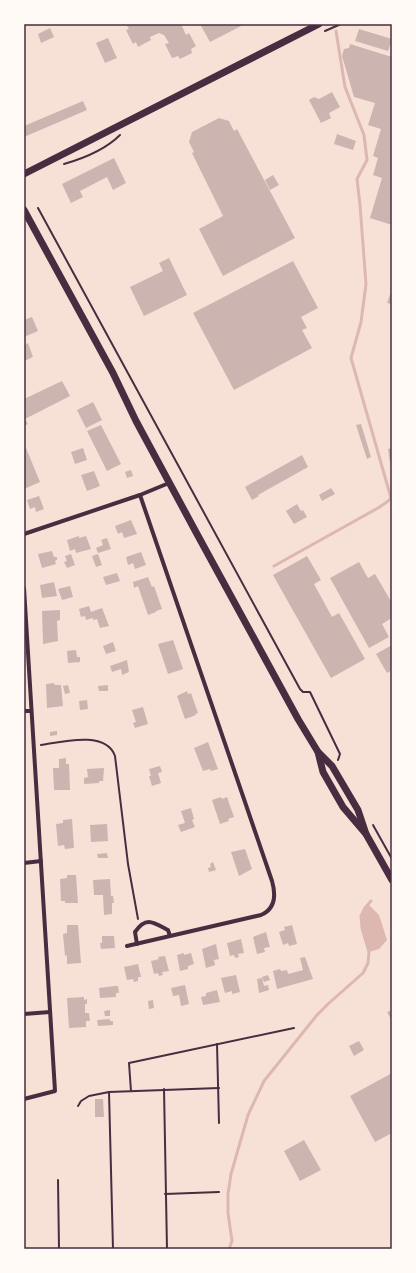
<svg xmlns="http://www.w3.org/2000/svg" width="416" height="1273" font-family="Montserrat,sans-serif">
<rect width="100%" height="100%" fill="#f7e1d7"/>
<path fill="#dcb8b0" d="M368 904 379 915 387 940 379 949 369 952C365 936 356 918 368 904Z"/>
<g fill="none" stroke-linecap="round" stroke-linejoin="round">
<g stroke="#dcb8b0" stroke-width="3">
<path d="M274 566 378 508 387 502 391 498 351 358 361 322 366 284 360 205 357 179 367 160 364 135 345 87 336 31"/>
<path d="M229 1249 232 1241 228 1213V1194L231 1174 248 1115 264 1081 317 1015 328 1004 363 973 368 963 369 952 362 928 361 916 365 908 371 901"/>
</g>
</g>
<g fill="#ccb4b1">
<path d="M126 24H181L186 35 189 33 196 46 191 49 192 53 180 59 178 56 172 58 165 44 169 43 164 35 159 33 150 37 151 40 138 47 136 42 133 44 126 30 129 29Z"/>
<path d="M200 24H240L241 26 210 42Z"/>
<path d="M50 28 54 37 41 43 38 34Z"/>
<path d="M359 29 392 39 388 51 355 41Z"/>
<path d="M108 38 117 58 105 63 96 43Z"/>
<path d="M350 44 392 57V225L370 218 382 178 373 175 378 158 373 156 381 129 368 125 375 103 354 97 342 56 344 49 349 48Z"/>
<path d="M332 92 340 107 329 113 331 118 321 123 309 100 314 97 319 99Z"/>
<path d="M83 101 87 110 24 137V126Z"/>
<path d="M219 118 229 121 234 131 237 129 295 238 223 276 199 229 223 216 192 153 194 152 189 142 192 132Z"/>
<path d="M337 134 356 141 353 150 334 144Z"/>
<path d="M114 158 126 183 113 190 107 177 80 191 83 197 71 203 62 184Z"/>
<path d="M273 175 279 185 270 190 265 180Z"/>
<path d="M169 258 187 295 144 316 130 287 163 271 159 263Z"/>
<path d="M293 261 318 308 301 317 307 328 302 330 312 348 234 390 193 313Z"/>
<path d="M392 289V304L387 303Z"/>
<path d="M32 317 38 331 24 337V320Z"/>
<path d="M28 343 33 357 24 361V345Z"/>
<path d="M62 381 70 396 25 419 28 424 24 426V399Z"/>
<path d="M93 402 102 420 86 428 77 410Z"/>
<path d="M361 424 371 457 367 459 356 425Z"/>
<path d="M101 425 121 464 107 471 87 431Z"/>
<path d="M26 448 40 482 24 489V449Z"/>
<path d="M83 448 87 460 75 464 71 452Z"/>
<path d="M392 448V462L390 463 388 449Z"/>
<path d="M302 455 308 467 258 495 259 496 252 500 245 487Z"/>
<path d="M131 470 133 476 127 478 125 472Z"/>
<path d="M94 471 100 486 87 491 81 475Z"/>
<path d="M331 488 335 494 322 501 319 495Z"/>
<path d="M39 496 44 509 36 512 35 507 30 509 27 500Z"/>
<path d="M297 504 301 511 303 510 307 517 294 524 286 511Z"/>
<path d="M131 520 137 534 124 538 122 532 118 534 115 526Z"/>
<path d="M79 536V538L86 536 91 549 76 553 75 549 70 551 67 540Z"/>
<path d="M107 538 111 549 98 553 96 548 103 545 101 540Z"/>
<path d="M52 551 54 557H57V560L55 561 56 564 42 568 38 554Z"/>
<path d="M141 552 146 565 135 569 133 563 128 565 126 557Z"/>
<path d="M71 554 75 565 67 568 64 562 67 561 65 556Z"/>
<path d="M98 554 102 565 96 567 92 556Z"/>
<path d="M307 556 321 580 314 584 332 617 339 613 365 659 331 678 273 575Z"/>
<path d="M359 562 368 578 375 574 392 603V618L382 624 389 637 369 648 330 578Z"/>
<path d="M117 573 120 581 106 585 103 577Z"/>
<path d="M148 577 152 587 154 586 162 609 156 611V612L148 615 138 586 134 588 133 582Z"/>
<path d="M54 582 57 596 42 598 40 585Z"/>
<path d="M70 586 73 597 62 600 58 589Z"/>
<path d="M89 606 91 612 102 608 109 626 100 628 97 619 93 620V618L86 620 85 616 81 617 79 609Z"/>
<path d="M60 610V620L57 621 58 641 43 644 42 611Z"/>
<path d="M173 640 183 669 168 674 158 644Z"/>
<path d="M113 642 116 651 106 654 103 646Z"/>
<path d="M392 645V670L387 673 376 654Z"/>
<path d="M76 650 77 657H80V662L68 663 67 651Z"/>
<path d="M127 660 129 672 122 675 121 669 112 672 110 666Z"/>
<path d="M54 683 55 685H61L63 706 47 708 46 684Z"/>
<path d="M68 685 70 693 65 694 63 686Z"/>
<path d="M108 685V691H99L98 686Z"/>
<path d="M187 691 188 694 191 693 198 713 195 714 196 715 185 719 177 696Z"/>
<path d="M87 700 88 709 80 710 79 701Z"/>
<path d="M143 707 148 724 135 728 133 723 136 722 132 710Z"/>
<path d="M57 731V735L50 736V732Z"/>
<path d="M208 742 218 769 211 771 210 769 203 771 194 748Z"/>
<path d="M66 758V764H69L70 790H54L53 768H59V759Z"/>
<path d="M160 766 162 772 158 773 161 783 152 786 149 776H151L149 769Z"/>
<path d="M104 768 103 781H99V783L84 784V778L88 777 87 769Z"/>
<path d="M221 797 222 799 227 797 234 817 228 819 229 821 220 824 212 800Z"/>
<path d="M191 808 194 819 192 820 195 827 181 832 178 825 185 823 181 811Z"/>
<path d="M72 819 74 848 65 849 64 845 58 846 56 824 63 823V820Z"/>
<path d="M107 824 108 841 91 842 90 825Z"/>
<path d="M245 849 252 869 239 876 231 852Z"/>
<path d="M107 853 108 858H98L97 854Z"/>
<path d="M213 862 216 870 209 872 208 868 211 867 210 864Z"/>
<path d="M67 875H76L78 903H65V901H61L60 879 67 878Z"/>
<path d="M110 879 111 896H113L114 903H112V914L104 915 103 895H94L93 880Z"/>
<path d="M67 925H78L81 963 67 964V955L65 956 63 934 67 933Z"/>
<path d="M292 925 297 944 289 946 288 943 283 945 279 932 285 930 284 927Z"/>
<path d="M266 932 270 947 264 948 265 952 257 954 253 937Z"/>
<path d="M102 936H114L115 948 101 949 100 943H102Z"/>
<path d="M241 939 244 953 238 954 239 957 235 958 234 955 230 956 227 943Z"/>
<path d="M216 944 219 959 214 960 215 965 206 968 202 949Z"/>
<path d="M184 953V955L191 953 194 964 188 966V969L180 971 177 955Z"/>
<path d="M165 956 169 971 162 972 163 975 159 976 158 973 154 974 151 961 159 959 158 957Z"/>
<path d="M305 957 313 979 277 989 273 971 280 969 281 971 287 970 288 974 303 970 300 958Z"/>
<path d="M138 964 141 977H138V981L134 982 133 979 127 980 124 967Z"/>
<path d="M236 975 240 992 232 994V991L225 993 221 978Z"/>
<path d="M268 975 270 980 264 982 262 977Z"/>
<path d="M262 978 264 986 268 985 269 990 259 993 257 979Z"/>
<path d="M185 985 189 1004 181 1006 179 995 173 996 171 988Z"/>
<path d="M115 986H118L119 993H116V997L100 998 99 988Z"/>
<path d="M217 990 220 1002 203 1005 201 997 206 996V993Z"/>
<path d="M84 997V1000L87 999V1004H85V1013H89L90 1021H86V1027L69 1028 67 998Z"/>
<path d="M153 1000 154 1008 149 1009 148 1001Z"/>
<path d="M110 1010V1016H105L104 1011Z"/>
<path d="M392 1010V1021L387 1012Z"/>
<path d="M110 1019V1021H113V1025L98 1026 97 1020Z"/>
<path d="M359 1041 364 1050 354 1056 349 1046Z"/>
<path d="M392 1073V1133L375 1142 350 1096Z"/>
<path d="M95 1099H103L104 1117H95Z"/>
<path d="M304 1140 321 1170 300 1181 284 1151Z"/>
</g>
<g fill="none" stroke-linecap="round" stroke-linejoin="round">
<g stroke="#4a2c40" stroke-width="2">
<path d="M325 31 341 24"/>
<path d="M64 164C85 158 105 150 120 135"/>
<path d="M38 208 300 689 303 692H310L340 754 338 760"/>
<path d="M41 745C61 742 106 730 115 756L128 864 138 919"/>
<path d="M373 825 392 859"/>
<path d="M217 1044 219 1123"/>
<path d="M164 1089 167 1249"/>
<path d="M131 1091 129 1063 294 1028"/>
<path d="M109 1092 113 1249"/>
<path d="M78 1106 81 1101 89 1096 109 1092 219 1088"/>
<path d="M58 1180 59 1249"/>
<path d="M165 1194 219 1192"/>
</g>
<g stroke="#4a2c40" stroke-width="4">
<path d="M24 534 140 495 169 483"/>
<path d="M24 588 55 1091 24 1099"/>
<path d="M24 711H31"/>
<path d="M24 863 41 861"/>
<path d="M137 944 135 932C146 916 153 922 168 930L170 936"/>
<path d="M127 946 261 915C275 909 276 895 272 881L140 495"/>
<path d="M24 1014 50 1012"/>
</g>
<path stroke="#4a2c40" stroke-width="7" d="M24 174 319 24"/>
<g stroke="#4a2c40" stroke-width="7">
<path d="M24 210 113 373 136 421 197 534 298 719 318 752 332 766 358 810 366 834"/>
<path d="M318 752 323 772 343 807 366 834 392 880"/>
</g>
</g>
<rect width="416" height="1273" fill="none" stroke="#fffaf5" stroke-width="50"/>
<rect x="25" y="25" width="366" height="1223" fill="none" stroke="#4a2c40" stroke-width="1.5"/>
</svg>
